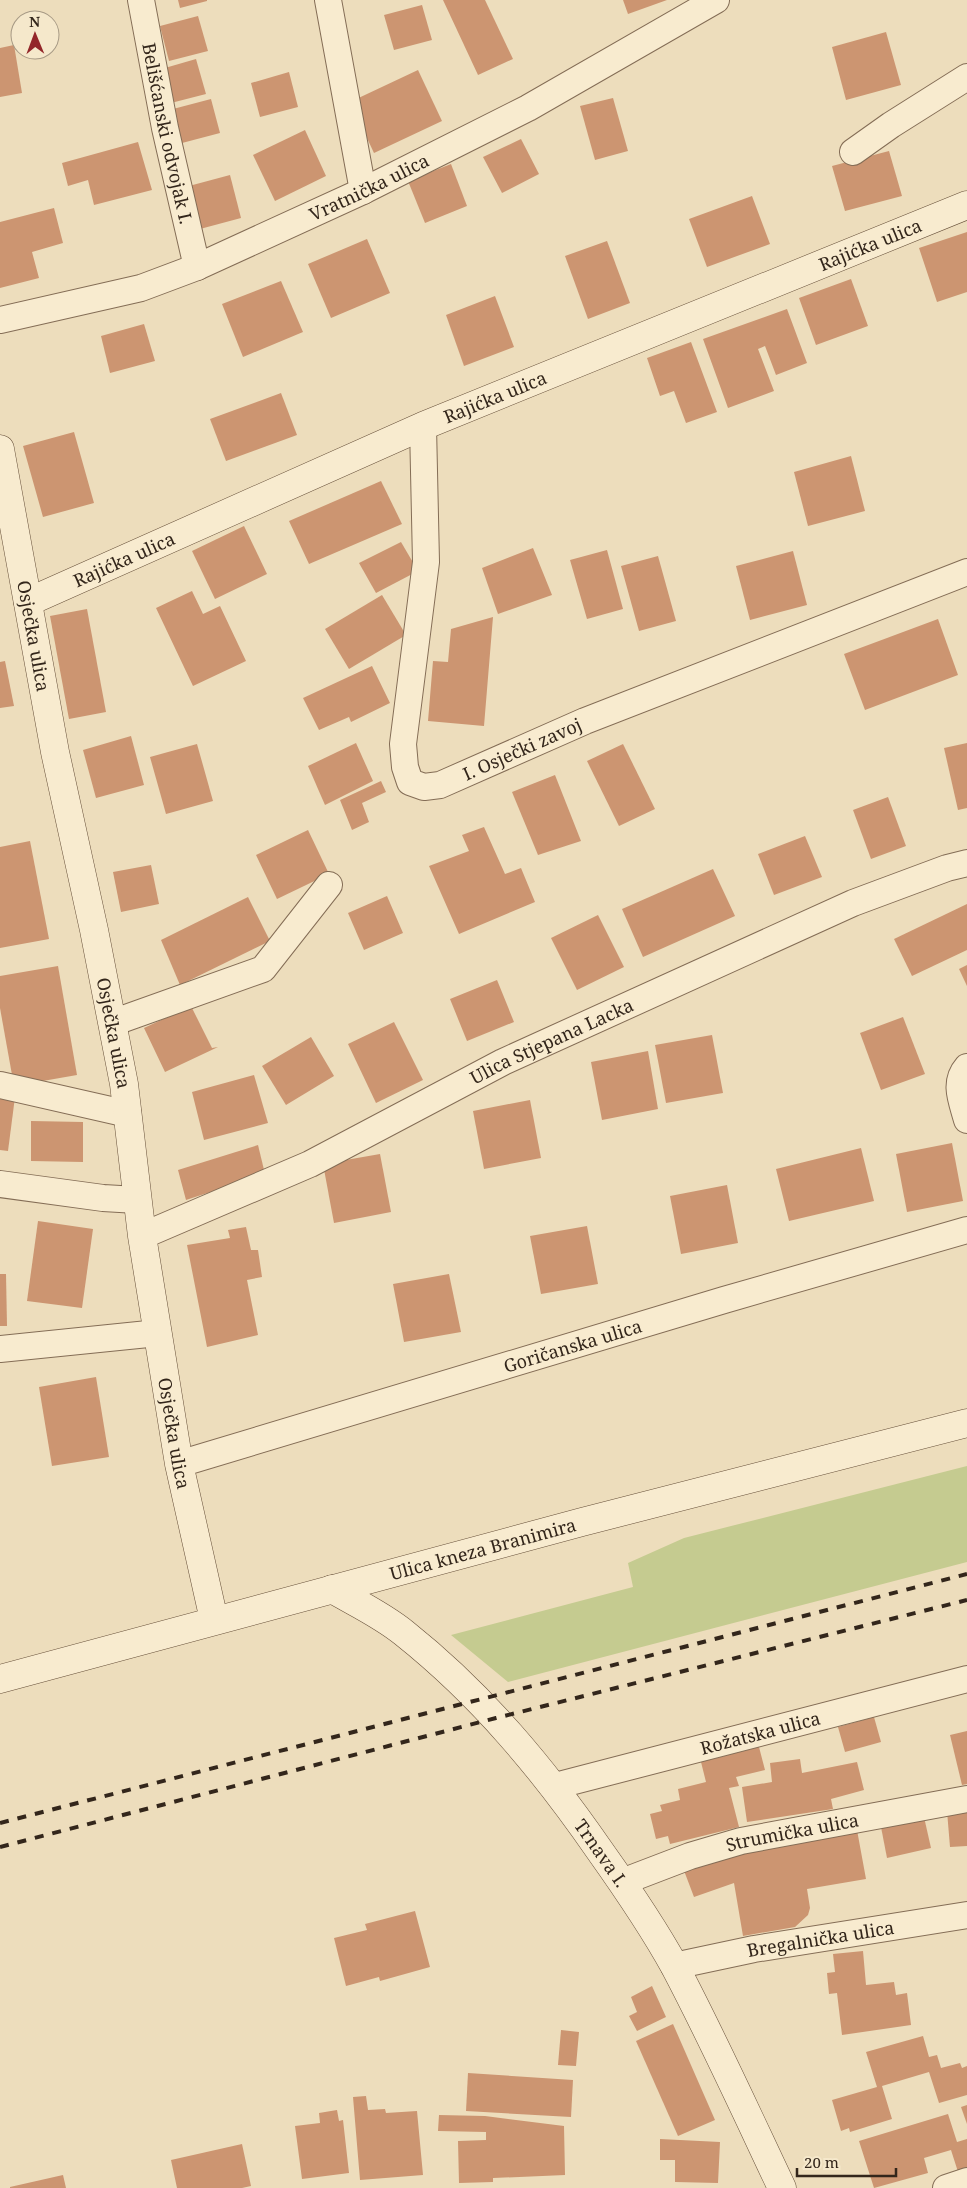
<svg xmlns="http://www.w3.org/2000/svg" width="967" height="2188" font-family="'Noto Serif',serif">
<rect width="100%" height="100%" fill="#edddbc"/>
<path fill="#c5cb90" d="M967 1466V1562L508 1682 451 1635 633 1587 628 1563 684 1538Z"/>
<g fill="#cc9571">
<path d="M178 0H207V1L180 8Z"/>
<path d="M443 0H485L513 59 478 75Z"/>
<path d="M623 0H667L628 14Z"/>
<path d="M422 5 432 40 394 50 384 15Z"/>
<path d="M198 16 208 51 169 61 160 26Z"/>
<path d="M886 32 901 85 846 100 832 47Z"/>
<path d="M14 45 22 93 0 97V48Z"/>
<path d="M196 59 206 94 167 104 158 70Z"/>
<path d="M418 70 442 121 374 153 350 102Z"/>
<path d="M289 72 298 107 260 117 251 83Z"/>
<path d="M613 98 628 151 595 160 580 106Z"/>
<path d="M211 99 220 133 182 143 173 109Z"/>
<path d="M305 130 326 176 275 201 253 155Z"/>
<path d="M521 139 539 174 502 193 483 157Z"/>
<path d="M138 142 152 190 94 205 88 180 68 186 62 163Z"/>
<path d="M889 151 902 196 845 211 832 166Z"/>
<path d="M451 164 467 206 425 223 408 181Z"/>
<path d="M230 175 241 218 200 229 189 186Z"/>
<path d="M752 196 770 244 707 267 689 219Z"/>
<path d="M54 208 63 243 32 252 39 278 0 288V222Z"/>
<path d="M967 232V292L937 302 919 248Z"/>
<path d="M367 239 390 293 331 318 308 264Z"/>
<path d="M607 241 630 303 588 319 565 256Z"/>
<path d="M851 279 868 326 816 345 799 298Z"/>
<path d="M281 281 303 332 243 357 222 304Z"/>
<path d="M495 296 514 347 464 366 446 315Z"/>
<path d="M787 309 807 363 776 375 765 346 758 349 774 391 728 408 703 339Z"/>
<path d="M144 324 155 361 110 373 101 336Z"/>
<path d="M691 342 717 412 686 423 674 391 660 396 647 358Z"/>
<path d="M281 393 297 435 226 461 210 419Z"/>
<path d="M74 432 94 503 43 517 23 446Z"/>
<path d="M851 456 865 511 808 526 794 472Z"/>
<path d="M381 481 402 524 309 564 289 521Z"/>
<path d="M244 526 267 574 215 599 192 551Z"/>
<path d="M401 542 418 571 376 593 359 563Z"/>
<path d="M533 548 552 595 498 614 482 568Z"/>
<path d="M607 550 623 609 587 619 570 560Z"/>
<path d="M793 551 807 605 750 620 736 566Z"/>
<path d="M658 556 676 621 639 631 621 566Z"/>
<path d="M192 591 203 614 220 606 246 661 193 686 156 608Z"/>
<path d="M382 595 406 635 349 669 325 629Z"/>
<path d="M87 609 106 712 69 719 50 616Z"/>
<path d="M493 617 484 726 428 721 433 661 448 662 451 629Z"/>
<path d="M938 619 958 675 865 710 844 654Z"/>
<path d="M5 661 14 706 0 708V662Z"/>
<path d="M372 666 390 703 351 722 349 717 319 730 303 698Z"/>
<path d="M131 736 144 785 96 798 83 750Z"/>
<path d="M356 743 373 781 325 805 308 766Z"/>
<path d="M967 743V808L958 810 944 748Z"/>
<path d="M197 744 213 801 166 814 150 757Z"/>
<path d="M623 744 655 809 619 826 587 761Z"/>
<path d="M555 775 581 841 538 855 512 792Z"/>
<path d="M381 781 386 792 362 803 369 822 352 830 340 800Z"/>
<path d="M888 797 906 846 871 859 853 810Z"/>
<path d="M484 827 505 874 521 868 535 902 459 934 429 866 469 851 462 835Z"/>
<path d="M308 830 329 874 277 899 256 855Z"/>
<path d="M805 836 822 877 774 895 758 854Z"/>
<path d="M30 841 49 939 0 948V847Z"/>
<path d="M151 865 159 904 121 912 113 872Z"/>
<path d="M713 869 735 916 643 957 622 909Z"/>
<path d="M387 896 403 933 364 950 348 913Z"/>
<path d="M248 897 270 941 180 985 161 940Z"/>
<path d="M967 904V950L912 976 894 939Z"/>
<path d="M598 915 624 967 577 990 551 938Z"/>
<path d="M967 965V986L959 969Z"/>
<path d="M58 966 77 1075 14 1086 0 1008V976Z"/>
<path d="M497 980 514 1022 467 1041 450 999Z"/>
<path d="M191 1006 212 1048 218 1047 165 1072 144 1028Z"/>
<path d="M903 1017 925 1074 881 1090 860 1033Z"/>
<path d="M394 1022 423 1080 376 1103 348 1044Z"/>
<path d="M712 1035 723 1093 666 1103 655 1045Z"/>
<path d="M311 1037 334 1076 286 1105 262 1066Z"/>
<path d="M648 1051 658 1109 602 1120 591 1062Z"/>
<path d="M254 1075 268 1123 204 1140 192 1092Z"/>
<path d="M0 1095 15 1097 8 1151 0 1150Z"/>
<path d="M530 1100 541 1158 484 1169 473 1111Z"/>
<path d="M31 1121 83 1122V1162L31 1161Z"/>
<path d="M952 1143 963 1201 907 1212 896 1154Z"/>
<path d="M258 1145 265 1174 186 1200 178 1170Z"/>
<path d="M861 1148 874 1201 789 1221 776 1169Z"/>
<path d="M380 1154 391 1212 334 1223 323 1164Z"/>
<path d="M727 1185 738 1243 681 1254 670 1196Z"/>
<path d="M38 1221 93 1229 82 1308 27 1301Z"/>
<path d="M587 1226 598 1284 541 1294 530 1236Z"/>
<path d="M246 1227 251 1250H258L262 1277 247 1280 258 1335 207 1347 187 1245 230 1238 228 1230Z"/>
<path d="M0 1274H6L7 1326H0Z"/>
<path d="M449 1274 461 1332 404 1342 393 1284Z"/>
<path d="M96 1377 109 1457 52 1466 39 1387Z"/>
<path d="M874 1717 881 1742 845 1752 838 1727Z"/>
<path d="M967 1731V1784L962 1785 950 1735Z"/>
<path d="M759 1747 765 1770 736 1777 739 1786 729 1788 739 1827 670 1844 668 1836 656 1839 650 1814 662 1811 660 1805 680 1800 678 1789 706 1782 701 1762Z"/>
<path d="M800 1759 802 1773 857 1762 864 1790 831 1799 833 1809 747 1822 742 1787 772 1782 770 1763Z"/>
<path d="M967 1810V1846L950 1847 947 1811Z"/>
<path d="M924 1817 931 1848 887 1858 881 1827Z"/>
<path d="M857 1830 866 1879 807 1889 810 1908 808 1915 795 1927 743 1936 734 1883 694 1897 683 1868 729 1851Z"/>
<path d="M415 1911 430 1967 380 1981 379 1977 346 1986 334 1938 367 1930 365 1924Z"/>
<path d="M863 1951 866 1985 894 1982 896 1995 907 1993 911 2025 842 2035 837 1993 829 1994 827 1973 835 1972 833 1954Z"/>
<path d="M652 1986 666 2017 637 2031 629 2016 637 2012 631 1997Z"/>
<path d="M673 2024 715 2120 678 2136 636 2041Z"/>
<path d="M561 2030 579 2032 576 2066 558 2065Z"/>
<path d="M923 2036 929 2057 937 2055 941 2068 960 2063 962 2068 967 2066V2095L939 2103 929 2072 882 2086 892 2119 850 2132 849 2128 841 2131 832 2100 877 2087 866 2052Z"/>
<path d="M468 2073 573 2080 571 2117 466 2111Z"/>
<path d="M366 2096 368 2110 385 2109 386 2113 417 2111 423 2175 360 2180 353 2097Z"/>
<path d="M967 2105V2124L961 2107Z"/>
<path d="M337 2110 339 2121 343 2120 349 2173 302 2179 295 2126 320 2123 319 2113Z"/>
<path d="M948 2114 957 2142 967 2139V2173L959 2175 951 2150 924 2158 928 2173 874 2188 859 2141Z"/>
<path d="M439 2115 485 2116 564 2126 565 2175 493 2178V2182L459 2183 458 2141 486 2140V2132L438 2131Z"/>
<path d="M660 2139 720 2142 718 2183 675 2182V2160H660Z"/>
<path d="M242 2144 251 2186 242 2188H177L171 2160Z"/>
<path d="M63 2175 66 2188H10V2187Z"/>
</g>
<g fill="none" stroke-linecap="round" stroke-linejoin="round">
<defs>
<g id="street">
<path id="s1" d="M141 0 165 128 197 267"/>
<path d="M328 0 363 191"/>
<path d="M853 152 891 125 967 77"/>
<path id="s2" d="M0 320 141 288 197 267 363 191 528 108 716 0"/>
<path id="s3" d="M423 426 426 562 403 744 405 767 410 782 424 787 440 785 585 721 967 572"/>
<path d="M112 1023 263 969 329 885"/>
<path d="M967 1067C953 1083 962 1101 967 1120"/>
<path d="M0 1085 128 1114"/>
<path d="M0 1184 103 1198 137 1200"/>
<path id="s4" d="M142 1236 310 1164 503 1062 853 903 947 868 967 863"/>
<path d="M0 1349 158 1333"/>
<path id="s5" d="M179 1464 724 1300 967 1230"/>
<path id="s6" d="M555 1786 967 1679"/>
<path id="s7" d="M622 1882 690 1856 741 1841 967 1799"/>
<path id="s8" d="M674 1966 754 1949 967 1915"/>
<path d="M946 2188 967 2181"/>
</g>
<g id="secondary">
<path id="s9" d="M0 449 55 752 94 930 124 1084 142 1236 179 1464 214 1620"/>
<path id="s10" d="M28 602 423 426 967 205"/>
<path id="s11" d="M332 1589C356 1603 382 1615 404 1633 482 1695 544 1770 600 1851 627 1889 653 1927 675 1967 713 2039 747 2114 782 2188"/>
<path id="s12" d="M0 1679 582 1522 967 1423"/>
</g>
</defs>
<use href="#street" stroke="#846d56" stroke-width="28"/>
<use href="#secondary" stroke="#664f39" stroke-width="29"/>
<use href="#street" stroke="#f8ebcf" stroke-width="26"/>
<use href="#secondary" stroke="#f8ebcf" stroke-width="28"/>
<g stroke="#33261b" stroke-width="4" stroke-dasharray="9 9" stroke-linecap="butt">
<path d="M0 1823 967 1574"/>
<path d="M0 1847 496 1718 967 1600"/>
</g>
</g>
<g text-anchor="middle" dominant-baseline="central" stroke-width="4" stroke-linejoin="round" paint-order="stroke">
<g font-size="18" fill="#33261b" stroke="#f5e8cb">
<text stroke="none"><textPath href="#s1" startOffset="136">Belišćanski odvojak I.</textPath></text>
<text stroke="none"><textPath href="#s2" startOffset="394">Vratnička ulica</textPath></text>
<text stroke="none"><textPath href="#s10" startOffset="915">Rajićka ulica</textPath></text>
<text stroke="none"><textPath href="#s10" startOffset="510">Rajićka ulica</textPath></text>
<text stroke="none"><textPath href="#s10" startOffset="105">Rajićka ulica</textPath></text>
<text stroke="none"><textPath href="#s9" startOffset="190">Osječka ulica</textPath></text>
<text stroke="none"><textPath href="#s3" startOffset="479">I. Osječki zavoj</textPath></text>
<text stroke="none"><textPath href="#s9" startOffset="595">Osječka ulica</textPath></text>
<text stroke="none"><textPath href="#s4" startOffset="454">Ulica Stjepana Lacka</textPath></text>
<text stroke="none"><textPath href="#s5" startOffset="411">Goričanska ulica</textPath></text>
<text stroke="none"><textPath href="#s9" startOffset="1000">Osječka ulica</textPath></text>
<text stroke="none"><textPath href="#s12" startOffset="500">Ulica kneza Branimira</textPath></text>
<text stroke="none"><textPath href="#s6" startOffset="212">Rožatska ulica</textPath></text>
<text stroke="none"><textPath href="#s7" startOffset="178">Strumička ulica</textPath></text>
<text stroke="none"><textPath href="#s11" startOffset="381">Trnava I.</textPath></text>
<text stroke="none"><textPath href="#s8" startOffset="149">Bregalnička ulica</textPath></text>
</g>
</g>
<g transform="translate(35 35) rotate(359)"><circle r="24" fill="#f5e8cb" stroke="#a79a85"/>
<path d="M0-4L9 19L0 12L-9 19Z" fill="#932629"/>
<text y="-8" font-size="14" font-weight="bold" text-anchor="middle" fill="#33261b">N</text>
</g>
<path d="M797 2168v8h99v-8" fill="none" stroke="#33261b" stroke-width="2.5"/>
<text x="804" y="2168" font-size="15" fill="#33261b" stroke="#f5e8cb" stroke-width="4" paint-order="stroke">20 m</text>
</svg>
